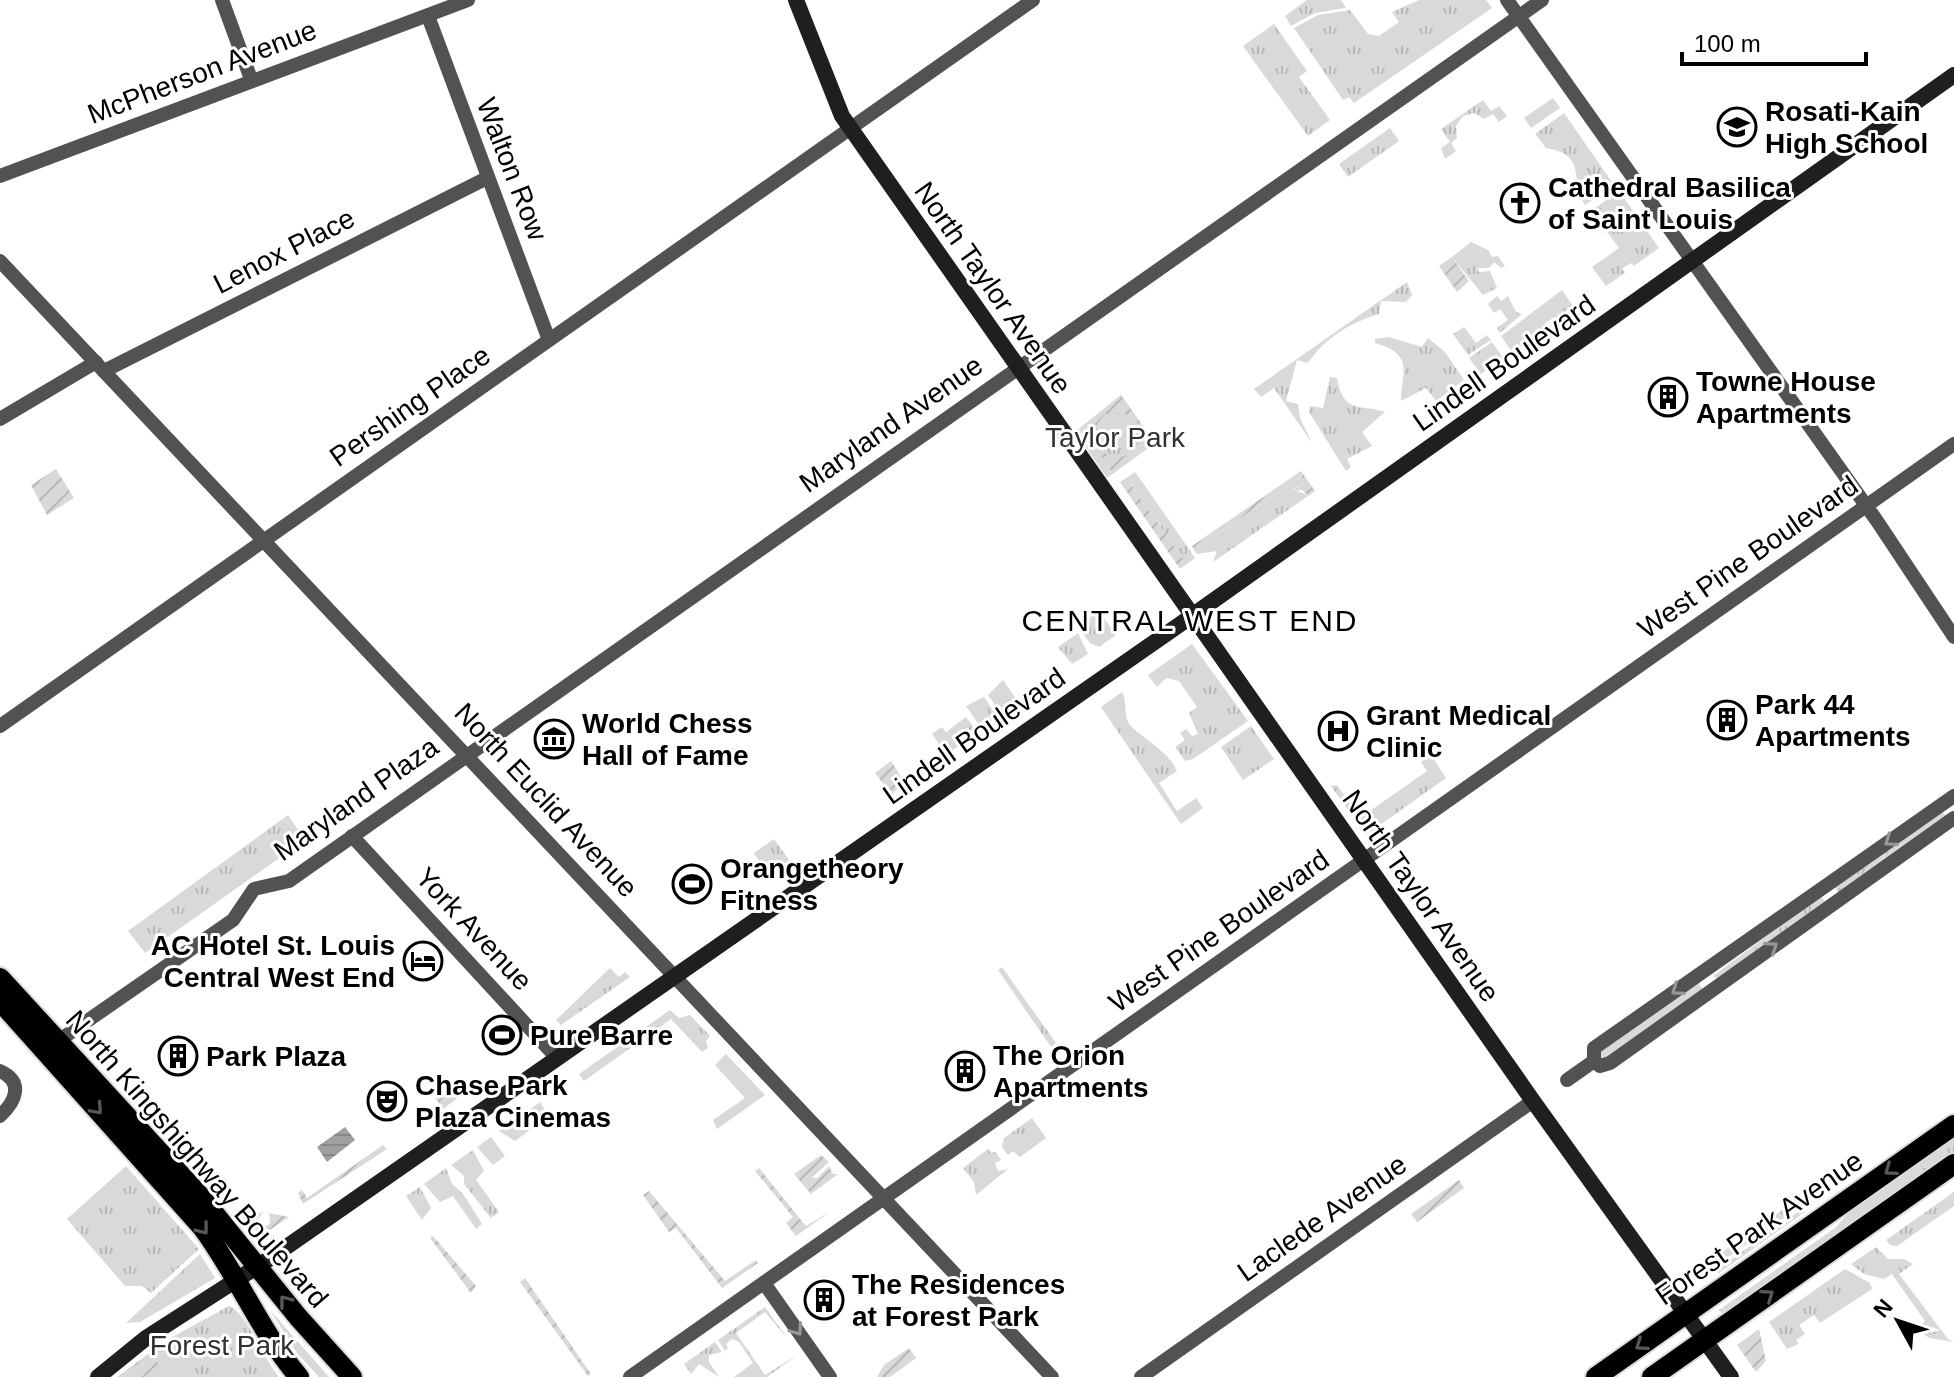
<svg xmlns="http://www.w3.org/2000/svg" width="1954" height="1377" font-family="Arial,sans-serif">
<defs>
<pattern id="grass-tufts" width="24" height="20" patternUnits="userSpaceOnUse" patternTransform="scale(2)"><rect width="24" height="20" fill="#d9d9d9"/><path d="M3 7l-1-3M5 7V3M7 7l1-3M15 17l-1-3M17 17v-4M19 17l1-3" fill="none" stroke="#b8b8b8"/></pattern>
<pattern id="garden-furrows" width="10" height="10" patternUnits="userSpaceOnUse" patternTransform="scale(2)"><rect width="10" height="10" fill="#d9d9d9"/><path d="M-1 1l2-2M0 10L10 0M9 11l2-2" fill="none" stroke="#b8b8b8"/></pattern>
<pattern id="water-rules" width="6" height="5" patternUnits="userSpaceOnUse" patternTransform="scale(2)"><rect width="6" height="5" fill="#a0a0a0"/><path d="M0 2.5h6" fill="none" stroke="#888"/></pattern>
</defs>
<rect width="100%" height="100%" fill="#fff"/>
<g fill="url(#grass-tufts)">
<path d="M1307 0H1341L1346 8 1315 13 1291 26 1285 16Z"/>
<path d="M1419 0H1486L1492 8 1354 103 1349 97 1343 100 1294 28 1318 15 1350 10 1368 34 1379 36 1399 22 1392 12Z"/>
<path d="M1274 24 1307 71 1299 77 1330 120 1308 136 1243 46Z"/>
<path d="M1553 98 1560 108 1531 128 1524 118Z"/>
<path d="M1483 100 1491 111 1499 106 1507 116 1499 122 1493 114 1484 119 1474 113 1463 116 1456 126 1457 138 1451 143 1456 151 1445 159 1441 148 1450 142 1441 129Z"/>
<path d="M1564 113 1614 185 1585 205C1569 179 1588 155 1546 148L1535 134Z"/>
<path d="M1390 128 1399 141 1348 177 1339 164Z"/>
<path d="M1619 191 1659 248 1634 266 1631 263 1622 269 1625 273 1606 286 1592 267 1619 248 1591 211Z"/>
<path d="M1471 242 1488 250 1492 257 1498 256 1505 266 1501 268 1494 262 1489 268H1478L1479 272 1490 271 1497 288 1483 295 1452 257Z"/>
<path d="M1407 282 1412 295 1406 302 1381 301 1379 314C1350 323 1326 337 1308 363L1297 360 1286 401 1298 404 1300 418 1312 443 1274 388 1261 397 1254 389Z"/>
<path d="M1562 290 1575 309 1556 321 1553 318 1545 323 1547 328 1512 352 1501 336Z"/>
<path d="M1497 296 1501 301 1508 296 1516 312 1522 314 1500 333 1497 328 1508 320 1500 309 1494 313 1488 304Z"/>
<path d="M1464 327 1476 343 1487 335 1491 340 1468 355 1453 334Z"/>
<path d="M1389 337 1422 347 1428 338 1445 352 1464 380 1436 401 1426 388 1401 401C1401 375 1416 354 1375 343V339Z"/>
<path d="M1492 342 1503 358 1481 374 1469 358Z"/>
<path d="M1330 377 1337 378C1343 415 1362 404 1385 412L1362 432 1372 446 1347 459 1351 467 1346 471 1309 412 1310 406 1323 408Z"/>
<path d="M1121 395 1155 443 1107 478 1075 432Z"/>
<path d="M1138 476 1191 552 1182 558 1129 482Z"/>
<path d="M1302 476 1303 484 1293 489 1308 496 1213 562 1217 551 1197 554 1194 550Z"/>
<path d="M1097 608 1116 635 1099 647 1090 643 1081 631Z"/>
<path d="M1078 633 1088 654 1072 664 1058 647Z"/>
<path d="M1192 644 1248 721 1193 759 1185 761 1175 747 1185 740 1180 733 1186 729 1192 736 1198 734 1189 713 1197 707 1179 681 1166 678 1157 687 1148 675Z"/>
<path d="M1003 680 1019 703 1002 715 988 695Z"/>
<path d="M1122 692C1129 704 1121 718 1133 728 1144 739 1169 752 1177 771L1159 783 1177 811 1196 798 1203 808 1181 824 1101 707Z"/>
<path d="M984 697 997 716 982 729 966 706Z"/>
<path d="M966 717 978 733 950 752 943 750 932 734 942 727 946 732Z"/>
<path d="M1251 726 1274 759 1243 780 1221 747Z"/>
<path d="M1431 755 1446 778 1366 835 1331 786 1337 785 1360 818 1427 771 1421 762Z"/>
<path d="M1941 811 1947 816 1839 893 1834 886Z"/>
<path d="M288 815 305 840 145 953 128 931Z"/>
<path d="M774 839 792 864 771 879 754 853Z"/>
<path d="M1820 896 1825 901 1718 979 1713 976Z"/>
<path d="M1002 967 1056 1043 1051 1047 998 970Z"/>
<path d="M610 968 619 977 625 972 630 977 561 1025 556 1020Z"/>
<path d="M1698 981 1703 990 1607 1058 1599 1057V1051Z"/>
<path d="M670 1010 679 1018 690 1015 710 1036 706 1041 708 1048 702 1052 671 1019 584 1081 579 1074Z"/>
<path d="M726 1054 765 1095 717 1129 713 1120 745 1098 715 1065Z"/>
<path d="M540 1102 549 1116 515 1141 499 1131Z"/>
<path d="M1032 1118 1046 1138 1020 1157 1013 1151 1008 1155 1002 1147 1004 1138Z"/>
<path d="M491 1137 505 1156 493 1165 477 1147Z"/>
<path d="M1954 1137V1153L1723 1315 1719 1310 1835 1228 1852 1209Z"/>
<path d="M988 1149 991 1153 996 1152 1001 1160 995 1163 998 1171 1008 1169 976 1195 974 1182 963 1168Z"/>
<path d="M473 1150 484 1171 476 1180 499 1212 491 1218 464 1184V1176L451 1165Z"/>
<path d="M126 1166 199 1249 151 1293 142 1286H125L67 1219Z"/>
<path d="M446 1168 452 1184C467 1195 472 1209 482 1224L476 1229 453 1196 440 1202 424 1184Z"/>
<path d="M420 1187 431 1208 422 1220 406 1196Z"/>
<path d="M1954 1192V1206L1897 1246 1890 1245 1886 1240Z"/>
<path d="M1795 1201 1802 1205 1684 1288 1680 1282Z"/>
<path d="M1804 1208 1805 1212 1719 1273 1716 1270Z"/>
<path d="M1876 1247 1888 1259H1904L1913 1264 1899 1274 1948 1339 1954 1342 1929 1338 1917 1329 1925 1321 1892 1274 1884 1279 1864 1274 1851 1264Z"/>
<path d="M200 1254 215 1278 140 1322 126 1323Z"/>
<path d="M1845 1269 1870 1283 1872 1289 1820 1323 1814 1315 1799 1325 1805 1334 1796 1340 1799 1344 1787 1349 1769 1322Z"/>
<path d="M229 1306C244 1309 265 1361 279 1377H117L167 1340Z"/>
<path d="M765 1307 787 1338 765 1312 736 1333 765 1375 799 1354 767 1377H734L753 1363 739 1342 732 1339 726 1344 728 1348 725 1351 718 1340Z"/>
<path d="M270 1310 329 1377H319L297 1353Z"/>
<path d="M715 1342 722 1352 709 1355V1362L719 1377 699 1364 691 1374 684 1364Z"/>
</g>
<g fill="url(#garden-furrows)">
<path d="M1452 257 1469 281 1457 292 1439 266Z"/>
<path d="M1121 395 1155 443 1113 473 1100 454 1103 452 1115 459 1132 453 1139 439 1137 422 1124 413 1105 414 1094 428 1095 441 1092 444 1080 428Z"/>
<path d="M56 469 74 498 47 515 31 485Z"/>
<path d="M1301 471 1315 491 1308 496 1302 490 1291 491 1303 484 1302 476 1194 550 1192 546Z"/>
<path d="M1135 472 1138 476 1129 482 1182 558 1191 552 1195 558 1180 569 1120 482Z"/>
<path d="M891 761 905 783 891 794 875 773Z"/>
<path d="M456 1081 463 1094 443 1109 434 1096Z"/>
<path d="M383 1145 387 1149 303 1204 298 1193 302 1190 307 1198Z"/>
<path d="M821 1155 829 1162 812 1178H817L829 1166 833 1174H838L811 1194 794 1174Z"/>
<path d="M759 1168 806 1226 828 1213 796 1236 786 1223 793 1217 755 1171Z"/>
<path d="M1459 1180 1464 1188 1417 1222 1411 1214Z"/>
<path d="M649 1191 725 1281 756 1260 758 1263 722 1288 676 1228 669 1232 643 1195Z"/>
<path d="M263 1212 257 1221 262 1228 270 1224 269 1213 289 1217 261 1236 245 1219Z"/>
<path d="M433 1236 476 1286 471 1293 430 1238Z"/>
<path d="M525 1278 591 1374 588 1376 520 1282Z"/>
<path d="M1759 1329 1766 1361 1756 1372 1737 1345Z"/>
<path d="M909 1348 916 1358 890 1377H877L884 1365Z"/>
<path d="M146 1358 160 1364 162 1377H130L136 1363Z"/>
</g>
<path fill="url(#water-rules)" d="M345 1127 355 1140 327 1162 317 1147Z"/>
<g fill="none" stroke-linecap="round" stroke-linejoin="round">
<defs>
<g id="primary">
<path d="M0 978 201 1197 298 1317 352 1377"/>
<path d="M0 1001 202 1227C238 1275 260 1332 299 1377"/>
<path d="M1596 1377 1954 1125"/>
<path d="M1652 1377 1954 1164"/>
</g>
</defs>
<use href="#primary" stroke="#dbdbdb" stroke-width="24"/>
<g stroke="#525252" stroke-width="14">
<path d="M222 0 251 79"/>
<path d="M1507 0 1877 521 1954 637"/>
<path d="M428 16 549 340"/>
<path d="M0 176 468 0"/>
<path d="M0 261 1052 1377"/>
<path d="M104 371 487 178"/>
<path d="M0 419 96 362"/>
<path d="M0 726 1033 0"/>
<path d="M352 836 557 1058"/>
<path d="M51 1046 233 920 254 889 289 881 1542 0"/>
<path d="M1594 1061V1048L1954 796"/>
<path d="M1594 1061 1600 1066 1610 1063 1954 818"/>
<path d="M0 1071C24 1082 16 1101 0 1116"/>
<path d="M1567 1080 1594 1061"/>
<path d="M764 1283 830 1377"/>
<path d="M630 1377 1954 444"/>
<path d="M1141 1377 1533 1101"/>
</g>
<g stroke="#1f1f1f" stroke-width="16">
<path d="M796 0 842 116 1533 1101 1731 1377"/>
<path d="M98 1377 146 1338 272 1257 1179 625 1954 75"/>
</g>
<use href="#primary" stroke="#000" stroke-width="20"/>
</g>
<defs><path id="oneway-chevron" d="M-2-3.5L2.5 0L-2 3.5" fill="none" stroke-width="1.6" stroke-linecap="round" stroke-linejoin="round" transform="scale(2)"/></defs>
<g stroke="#979797">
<use href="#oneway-chevron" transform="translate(1890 841) rotate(145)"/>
<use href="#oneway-chevron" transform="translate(1772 947) rotate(-35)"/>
<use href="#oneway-chevron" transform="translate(1677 990) rotate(145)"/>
<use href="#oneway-chevron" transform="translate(797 1330) rotate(55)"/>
</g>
<g stroke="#595959">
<use href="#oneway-chevron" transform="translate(97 1109) rotate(48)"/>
<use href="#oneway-chevron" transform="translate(1890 1170) rotate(145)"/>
<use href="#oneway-chevron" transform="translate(203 1229) rotate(52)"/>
<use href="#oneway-chevron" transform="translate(1768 1295) rotate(-35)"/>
<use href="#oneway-chevron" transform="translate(285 1301) rotate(-128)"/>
<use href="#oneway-chevron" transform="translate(1641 1345) rotate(145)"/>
</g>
<defs>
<symbol id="school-ring" viewBox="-11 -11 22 22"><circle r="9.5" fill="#fff" stroke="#000" stroke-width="1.5"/><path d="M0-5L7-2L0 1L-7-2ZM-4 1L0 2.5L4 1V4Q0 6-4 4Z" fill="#000"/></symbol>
<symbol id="church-ring" viewBox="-11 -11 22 22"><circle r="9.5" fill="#fff" stroke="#000" stroke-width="1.5"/><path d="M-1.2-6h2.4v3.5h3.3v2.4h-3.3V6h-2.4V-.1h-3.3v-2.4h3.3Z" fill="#000"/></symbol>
<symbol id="building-ring" viewBox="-11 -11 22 22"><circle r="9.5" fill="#fff" stroke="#000" stroke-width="1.5"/><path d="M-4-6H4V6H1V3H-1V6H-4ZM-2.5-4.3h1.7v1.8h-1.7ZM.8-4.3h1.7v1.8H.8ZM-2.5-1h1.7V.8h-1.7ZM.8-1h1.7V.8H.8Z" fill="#000"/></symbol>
<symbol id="hospital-ring" viewBox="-11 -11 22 22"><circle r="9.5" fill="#fff" stroke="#000" stroke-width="1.5"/><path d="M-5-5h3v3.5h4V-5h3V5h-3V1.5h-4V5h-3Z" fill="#000"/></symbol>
<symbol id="museum-ring" viewBox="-11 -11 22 22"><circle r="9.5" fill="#fff" stroke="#000" stroke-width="1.5"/><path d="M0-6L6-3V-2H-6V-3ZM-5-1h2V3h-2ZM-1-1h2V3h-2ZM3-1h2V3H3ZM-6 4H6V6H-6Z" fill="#000"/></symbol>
<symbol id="stadium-ring" viewBox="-11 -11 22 22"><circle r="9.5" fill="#fff" stroke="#000" stroke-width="1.5"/><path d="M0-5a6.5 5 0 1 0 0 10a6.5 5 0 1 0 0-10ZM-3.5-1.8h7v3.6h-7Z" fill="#000"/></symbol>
<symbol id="hotel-ring" viewBox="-11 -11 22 22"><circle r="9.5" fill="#fff" stroke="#000" stroke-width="1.5"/><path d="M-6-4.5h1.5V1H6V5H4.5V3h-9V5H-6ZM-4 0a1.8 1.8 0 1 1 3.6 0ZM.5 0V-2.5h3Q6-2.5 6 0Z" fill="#000"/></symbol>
<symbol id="theatre-ring" viewBox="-11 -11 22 22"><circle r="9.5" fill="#fff" stroke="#000" stroke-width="1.5"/><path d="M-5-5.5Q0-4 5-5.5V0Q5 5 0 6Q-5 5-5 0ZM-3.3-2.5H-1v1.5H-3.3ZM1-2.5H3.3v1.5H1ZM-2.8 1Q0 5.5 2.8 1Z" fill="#000"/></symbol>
</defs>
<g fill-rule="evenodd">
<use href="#school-ring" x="1715" y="105" width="44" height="44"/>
<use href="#church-ring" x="1498" y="181" width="44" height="44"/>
<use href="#building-ring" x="1646" y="375" width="44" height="44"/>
<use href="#building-ring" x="1705" y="698" width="44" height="44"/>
<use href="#hospital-ring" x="1316" y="709" width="44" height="44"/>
<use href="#museum-ring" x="532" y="717" width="44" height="44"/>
<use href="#stadium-ring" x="670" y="862" width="44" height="44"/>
<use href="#hotel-ring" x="401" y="939" width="44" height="44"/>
<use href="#stadium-ring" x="480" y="1013" width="44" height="44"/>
<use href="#building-ring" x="156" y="1034" width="44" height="44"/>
<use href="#building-ring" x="943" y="1049" width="44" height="44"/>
<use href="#theatre-ring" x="365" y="1079" width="44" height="44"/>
<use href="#building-ring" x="802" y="1278" width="44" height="44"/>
</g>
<g text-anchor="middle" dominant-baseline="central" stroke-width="6" stroke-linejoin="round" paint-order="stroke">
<g font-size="28" fill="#000" stroke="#fff">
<text transform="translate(202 72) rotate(-21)">McPherson Avenue</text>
<text transform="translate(512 169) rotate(69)">Walton Row</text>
<text transform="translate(284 251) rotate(-27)">Lenox Place</text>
<text transform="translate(993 288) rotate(55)">North Taylor Avenue</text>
<text transform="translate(1504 363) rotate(-35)">Lindell Boulevard</text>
<text transform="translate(410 406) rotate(-35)">Pershing Place</text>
<text transform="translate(891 424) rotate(-35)">Maryland Avenue</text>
<text transform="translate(1748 557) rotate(-35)">West Pine Boulevard</text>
<text transform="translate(974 736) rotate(-35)">Lindell Boulevard</text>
<text transform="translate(356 799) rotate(-35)">Maryland Plaza</text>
<text transform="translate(546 800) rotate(47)">North Euclid Avenue</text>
<text transform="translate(1421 896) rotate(55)">North Taylor Avenue</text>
<text transform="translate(474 929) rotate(47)">York Avenue</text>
<text transform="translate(1219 931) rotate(-35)">West Pine Boulevard</text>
<text transform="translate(197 1159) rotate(49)">North Kingshighway Boulevard</text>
<text transform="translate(1322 1218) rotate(-35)">Laclede Avenue</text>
<text transform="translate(1759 1228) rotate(-35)">Forest Park Avenue</text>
</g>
<g font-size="28" font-weight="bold" fill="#000" stroke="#fff" text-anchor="start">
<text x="1765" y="111">Rosati-Kain<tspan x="1765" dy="32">High School</tspan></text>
<text x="1548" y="187">Cathedral Basilica<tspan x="1548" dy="32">of Saint Louis</tspan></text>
<text x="1696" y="381">Towne House<tspan x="1696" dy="32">Apartments</tspan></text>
<text x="1755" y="704">Park 44<tspan x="1755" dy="32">Apartments</tspan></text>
<text x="1366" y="715">Grant Medical<tspan x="1366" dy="32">Clinic</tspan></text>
<text x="582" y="723">World Chess<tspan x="582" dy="32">Hall of Fame</tspan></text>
<text x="720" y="868">Orangetheory<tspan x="720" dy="32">Fitness</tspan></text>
<text x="395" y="945" text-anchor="end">AC Hotel St. Louis<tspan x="395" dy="32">Central West End</tspan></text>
<text x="530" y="1035">Pure Barre</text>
<text x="993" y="1055">The Orion<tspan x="993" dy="32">Apartments</tspan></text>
<text x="206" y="1056">Park Plaza</text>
<text x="415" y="1085">Chase Park<tspan x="415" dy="32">Plaza Cinemas</tspan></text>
<text x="852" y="1284">The Residences<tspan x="852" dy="32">at Forest Park</tspan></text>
</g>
<g font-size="28" fill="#303030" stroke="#fff">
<text x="1115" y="437">Taylor Park</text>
<text x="222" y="1345">Forest Park</text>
</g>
<g font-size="30" letter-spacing="2" fill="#000" stroke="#fff">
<text x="1190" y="620">CENTRAL WEST END</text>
</g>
</g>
<g transform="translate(1898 1321) rotate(310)" stroke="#ffffff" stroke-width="6" paint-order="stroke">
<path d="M0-6L14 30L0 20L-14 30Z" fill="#000000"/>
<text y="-12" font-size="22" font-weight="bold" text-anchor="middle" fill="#000000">N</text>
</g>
<path d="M1682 52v12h184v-12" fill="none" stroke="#000000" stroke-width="4"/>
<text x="1694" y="52" font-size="24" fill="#000000" stroke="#ffffff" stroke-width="6" paint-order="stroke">100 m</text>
</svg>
